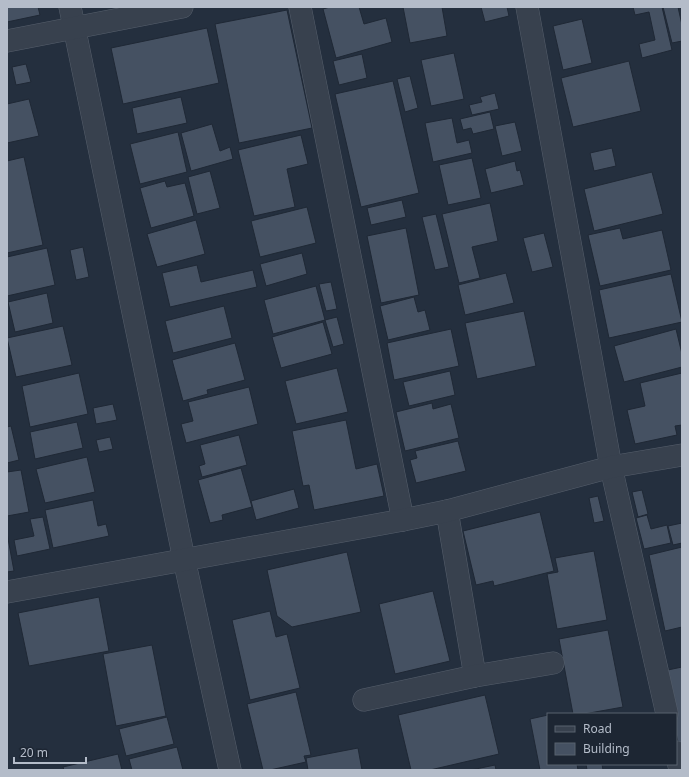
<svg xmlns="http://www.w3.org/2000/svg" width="689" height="777" font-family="'Noto Sans',sans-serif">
<rect width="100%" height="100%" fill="#242f3e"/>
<g fill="#455162" stroke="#1f2835">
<path d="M7 7H38L40 15 7 22Z"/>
<path d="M330 7H359L364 24 386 18 392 42 336 58 323 9Z"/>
<path d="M403 7H442L447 36 410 43Z"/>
<path d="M481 7H507L509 16 485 22Z"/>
<path d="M633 7H662L672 50 642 58 639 44 655 40 649 12 635 15Z"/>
<path d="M663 7H678L682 25V41L672 43Z"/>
<path d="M287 10 312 128 239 143 215 24Z"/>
<path d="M582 19 592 63 563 70 553 26Z"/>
<path d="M207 28 219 83 123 104 111 48Z"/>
<path d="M454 53 464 99 431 106 421 60Z"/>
<path d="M362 54 367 78 339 85 333 61Z"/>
<path d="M629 61 641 111 573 127 561 78Z"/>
<path d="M26 64 31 82 16 85 12 67Z"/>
<path d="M410 76 418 108 405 112 397 79Z"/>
<path d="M393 81 419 193 361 207 335 94Z"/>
<path d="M495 93 499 109 472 115 469 105 482 102 480 97Z"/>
<path d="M181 97 187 123 137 134 132 108Z"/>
<path d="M29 99 39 136 7 143V104Z"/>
<path d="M490 112 494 129 473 134 471 128 463 130 460 119Z"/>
<path d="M452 118 457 143 469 140 472 153 433 162 425 123Z"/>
<path d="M515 122 522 151 502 156 495 126Z"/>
<path d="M212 124 220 151 230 147 233 159 191 171 181 133Z"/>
<path d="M178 132 187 172 140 184 130 144Z"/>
<path d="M301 135 308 164 287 169 295 207 254 216 238 150Z"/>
<path d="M612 148 616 166 594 171 590 153Z"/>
<path d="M24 157 43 245 7 253V161Z"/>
<path d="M472 158 481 198 448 205 439 165Z"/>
<path d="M515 161 517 171 520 170 524 185 491 193 485 169Z"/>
<path d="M210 171 220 208 197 214 188 177Z"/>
<path d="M652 172 663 214 594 231 584 189Z"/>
<path d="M165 181 167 187 185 183 194 216 151 228 140 188Z"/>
<path d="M402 200 406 217 371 225 367 208Z"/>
<path d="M490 203 498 241 472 247 480 278 459 283 442 214Z"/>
<path d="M307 207 316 243 260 257 251 221Z"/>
<path d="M436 214 449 267 435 270 422 217Z"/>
<path d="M196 220 205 254 157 267 147 234Z"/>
<path d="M406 228 419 295 381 303 367 236Z"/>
<path d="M620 228 623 239 662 230 671 270 600 286 588 235Z"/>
<path d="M544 233 553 267 532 272 523 238Z"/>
<path d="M83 247 89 277 76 280 70 250Z"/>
<path d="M47 248 55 285 7 296V257Z"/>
<path d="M302 253 307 274 266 286 260 264Z"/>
<path d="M197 265 201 282 253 270 257 287 170 307 162 273Z"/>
<path d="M506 273 514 303 465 315 458 285Z"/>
<path d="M671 274 682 322 609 338 599 290Z"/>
<path d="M331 282 337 309 326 311 319 284Z"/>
<path d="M316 286 325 320 273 334 264 300Z"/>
<path d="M47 293 53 323 15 332 8 302Z"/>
<path d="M414 297 418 312 425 310 430 330 388 340 380 306Z"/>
<path d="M224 306 232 338 173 353 165 321Z"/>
<path d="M524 311 536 366 477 379 465 323Z"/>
<path d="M337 317 344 344 333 347 325 320Z"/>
<path d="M323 322 332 354 281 368 272 337Z"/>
<path d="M63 326 72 365 16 377 7 338Z"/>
<path d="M451 329 459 366 394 380 387 343Z"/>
<path d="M676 329 682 354V367L624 382 614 346Z"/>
<path d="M235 343 245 380 207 390 208 394 183 401 172 360Z"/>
<path d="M337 368 348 412 296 424 285 381Z"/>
<path d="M450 371 455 395 409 406 403 382Z"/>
<path d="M79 373 88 414 30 427 22 386Z"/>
<path d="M682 373V425L675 426 677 435 635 444 627 410 645 406 640 383Z"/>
<path d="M249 387 258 424 186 443 181 424 193 421 188 402Z"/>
<path d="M432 403 433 409 451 404 459 438 405 451 396 412Z"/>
<path d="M113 404 117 420 96 424 93 408Z"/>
<path d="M346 420 356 469 377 464 384 496 314 510 309 485 303 486 292 431Z"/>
<path d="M77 422 83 448 35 459 30 432Z"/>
<path d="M11 426 19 460 7 463V427Z"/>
<path d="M239 435 247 465 202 477 199 466 205 464 200 445Z"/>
<path d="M110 437 113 449 99 452 96 440Z"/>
<path d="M458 441 466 471 416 483 410 460 417 458 415 451Z"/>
<path d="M87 457 95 492 45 503 36 469Z"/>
<path d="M241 468 252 507 222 515 223 520 210 523 198 480Z"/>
<path d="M21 470 29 512 7 516V472Z"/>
<path d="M294 489 299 508 256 520 251 501Z"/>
<path d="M642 490 648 514 638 517 632 492Z"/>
<path d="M598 496 604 521 594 523 589 498Z"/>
<path d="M93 500 98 526 106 524 109 536 53 548 45 510Z"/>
<path d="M540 512 554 571 494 586 493 581 476 585 463 531Z"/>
<path d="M647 515 651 529 667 525 671 543 644 549 636 518Z"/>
<path d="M43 517 50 549 17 556 14 540 34 536 30 519Z"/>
<path d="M682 523V543L673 545 668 526Z"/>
<path d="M7 533 14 571 7 572Z"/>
<path d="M682 547V627L665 631 649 555Z"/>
<path d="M594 551 607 620 557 629 547 574 558 572 555 558Z"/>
<path d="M347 552 361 612 292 627 277 616 267 570Z"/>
<path d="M433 591 450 661 395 674 379 604Z"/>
<path d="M99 597 109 651 29 666 18 613Z"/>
<path d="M270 611 276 637 287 634 300 688 250 700 232 620Z"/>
<path d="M608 630 623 707 584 714H573L559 639Z"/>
<path d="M152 645 166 716 116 726 103 654Z"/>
<path d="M682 667V760L676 733V714L663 671Z"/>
<path d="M296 692 311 755 304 756 306 762 270 770H263L247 704Z"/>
<path d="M485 695 499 754 430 770H411L398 715Z"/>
<path d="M548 715V764H577L578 770H540L530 719Z"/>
<path d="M167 717 174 744 126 756 119 729Z"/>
<path d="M177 747 183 770H132L129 759Z"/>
<path d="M358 748 362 770H308L306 758Z"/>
<path d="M118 754 122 770H64L63 767Z"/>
<path d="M586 764H602L603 770H587Z"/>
<path d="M495 765 496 770H471Z"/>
</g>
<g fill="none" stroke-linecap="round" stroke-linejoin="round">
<defs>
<g id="minor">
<path d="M70 7 184 559 230 770"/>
<path d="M300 7 403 520"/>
<path d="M527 7 611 467 667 714"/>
<path d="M7 41 182 7"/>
<path d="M447 511 475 676"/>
<path d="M7 592 403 520 447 511 611 467 682 455"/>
<path d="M364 700 475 676 553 663"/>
<path d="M676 752 680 770"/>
</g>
</defs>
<use href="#minor" stroke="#565f6c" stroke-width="23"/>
<use href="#minor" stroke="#38414e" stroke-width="22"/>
</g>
<rect width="689" height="777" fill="none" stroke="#b4bcc9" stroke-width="16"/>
<rect x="547" y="713" width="130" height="52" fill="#1d2633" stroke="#59626f"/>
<rect x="555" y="726" width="20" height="6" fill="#38414e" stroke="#59626f"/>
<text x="583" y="733" font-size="12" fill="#b4bcc9">Road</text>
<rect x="555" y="743" width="20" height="12" fill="#455162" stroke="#59626f"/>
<text x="583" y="753" font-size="12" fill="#b4bcc9">Building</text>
<path d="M14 757v6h72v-6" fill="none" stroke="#b4bcc9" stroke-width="2"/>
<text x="20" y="757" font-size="12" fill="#b4bcc9" stroke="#1d2633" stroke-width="3" paint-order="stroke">20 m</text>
</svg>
